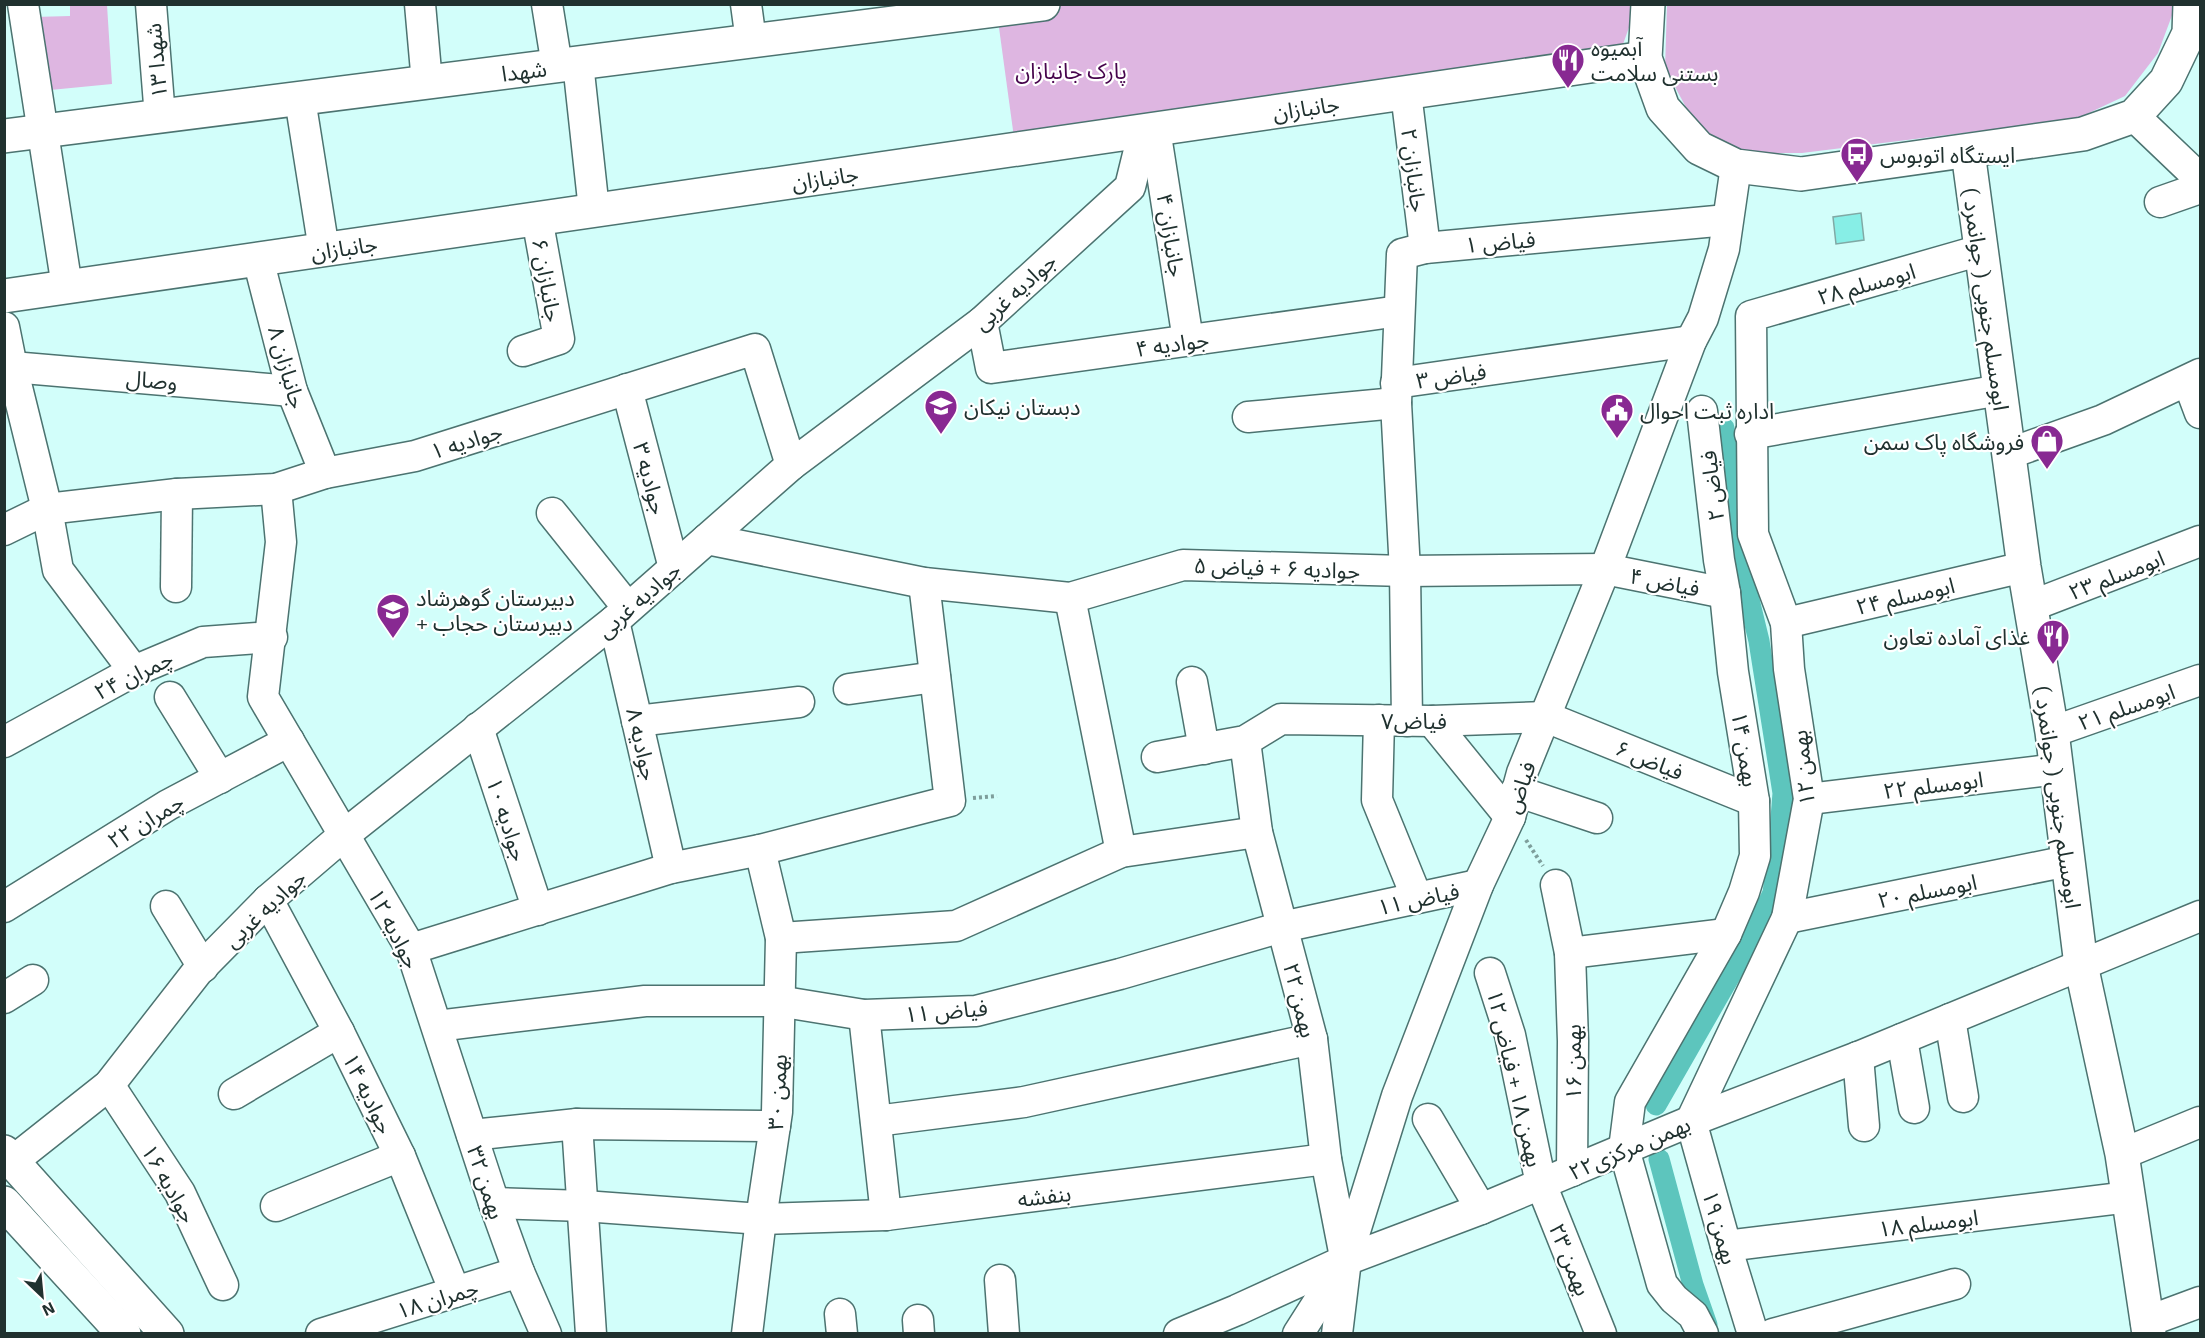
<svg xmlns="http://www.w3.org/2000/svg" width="2205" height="1338" font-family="'Exo 2','Noto Sans Arabic',sans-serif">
<rect width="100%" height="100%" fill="#d2fefa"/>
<g fill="#deb6e1">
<path d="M1076 4 1637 5 1622 47 1015 145 997 13Z"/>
<path d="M70 5H107L112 84 40 91 34 17 70 16Z"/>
<path d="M1667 5H2174V10L2158 53 2125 96 2076 119 1802 153H1744L1711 136 1689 113 1665 68Z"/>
</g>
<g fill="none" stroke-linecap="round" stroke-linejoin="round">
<g stroke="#5dc5bd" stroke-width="21">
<path d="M1656 1105 1751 939 1773 893 1779 843 1783 793 1759 641 1737 550 1724 428"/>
<path d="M1659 1159 1693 1285 1707 1325"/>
</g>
</g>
<path fill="#87eee6" stroke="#80a9a5" stroke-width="1.5" d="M1861 213 1864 240 1836 244 1833 217Z"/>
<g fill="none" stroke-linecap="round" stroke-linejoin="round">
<defs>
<g id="minor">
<path d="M23 4 67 287"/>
<path d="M151 4 160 117"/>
<path d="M420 4 427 83"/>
<path d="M547 4 557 66"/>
<path d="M746 4 751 41"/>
<path d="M578 63 594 210"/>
<path d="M1406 93 1425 248"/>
<path d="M300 99 324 250"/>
<path d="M2134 116 2200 179"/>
<path d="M1155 129 1188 340"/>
<path d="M2160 202 2200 188"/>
<path d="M258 259 292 391 325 473"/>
<path d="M982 322 991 368 1399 311"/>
<path d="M4 327 12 367 47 509 58 570 134 671"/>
<path d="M523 351 559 339 537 218"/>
<path d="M12 367 292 391"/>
<path d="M2188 381 2200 413"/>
<path d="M1396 383 1691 341"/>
<path d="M627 389 674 568"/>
<path d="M1702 411 1719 560 1725 593 1733 672 1754 801 1755 856 1744 892 1726 934 1630 1102 1624 1149 1662 1284 1674 1299 1693 1315 1703 1334"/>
<path d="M1248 417 1396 403"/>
<path d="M1750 434 2000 390"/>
<path d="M2008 454 2103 420 2200 374"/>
<path d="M276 489 281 542 263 697 411 949 494 1203 519 1272 546 1334"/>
<path d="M552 513 628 608"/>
<path d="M4 530 47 509 177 494 276 489 325 473 415 456 755 349 791 465"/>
<path d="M707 539 924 583 1070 598 1183 565 1405 571 1605 569 1725 593"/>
<path d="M176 587 177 494"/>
<path d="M1070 598 1121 852"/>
<path d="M2031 606 2200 541"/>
<path d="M614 621 671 868"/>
<path d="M1786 623 2024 567"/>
<path d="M1192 682 1204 749"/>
<path d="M849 689 935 677"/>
<path d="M170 697 220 778"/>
<path d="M1379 720 1377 800 1417 898"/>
<path d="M637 721 799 702"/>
<path d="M1407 721 1405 571 1396 403 1402 254 1425 248 1727 220"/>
<path d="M1432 721 1510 817"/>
<path d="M478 728 538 910"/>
<path d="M2052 732 2200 680"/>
<path d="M1245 741 1257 832 1312 1039 1326 1159 1345 1257"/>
<path d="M4 742 134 671 203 642 272 637"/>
<path d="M1157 757 1245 741 1281 719 1432 721 1546 717 1754 801"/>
<path d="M1516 791 1597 818"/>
<path d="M1809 799 2057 769"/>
<path d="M1556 885 1570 953 1573 1041 1572 1171"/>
<path d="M268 900 339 1032 400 1156 455 1292"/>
<path d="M166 906 203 967"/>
<path d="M4 907 168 805 289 741"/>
<path d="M1787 918 2068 861"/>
<path d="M781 938 956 926 1121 852 1257 832"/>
<path d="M411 949 671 868 760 850 950 801 924 583"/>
<path d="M1570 953 1726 934"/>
<path d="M1490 973 1510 1035 1541 1184 1601 1334"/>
<path d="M4 998 33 980"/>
<path d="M864 1015 886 1215"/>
<path d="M1950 1019 1963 1097"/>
<path d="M437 1026 645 1001H778L864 1015 976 1011 1120 974 1282 927 1478 885"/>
<path d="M1902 1039 1914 1108"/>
<path d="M1858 1057 1864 1126"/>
<path d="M109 1085 180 1193 223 1285"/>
<path d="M234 1094 339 1032"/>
<path d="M1428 1119 1481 1209"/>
<path d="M876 1121 1024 1102 1312 1039"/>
<path d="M1691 1121 1787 918 1809 799 1789 669 1786 623 1753 534 1751 316 1981 250"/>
<path d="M1691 1121 1726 1246 1753 1334"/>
<path d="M577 1124 591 1334"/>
<path d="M472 1135 577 1124 775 1126"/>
<path d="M2122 1154 2200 1122"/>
<path d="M13 1161 109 1085 197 972 268 900 344 835 614 621 791 465 982 322 1130 187 1144 130"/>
<path d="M494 1203 584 1206 761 1219 886 1215 1326 1159"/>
<path d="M276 1206 400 1156"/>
<path d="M1726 1246 2129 1197"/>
<path d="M1000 1280 1004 1334"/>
<path d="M840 1314 842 1334"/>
<path d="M918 1320 919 1334"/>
<path d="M2146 1322 2200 1302"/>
<path d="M321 1334 519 1272"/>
<path d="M747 1334 761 1219 777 1112 781 938 760 850"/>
<path d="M1179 1334 1237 1310 1346 1260 1481 1209 1691 1121 1858 1057 2200 916"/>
<path d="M1298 1334 1342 1265"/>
<path d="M1337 1334 1346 1260 1397 1096 1478 885 1510 817 1522 773 1605 569 1691 341 1703 318 1724 249 1736 166"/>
<path d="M1773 1334 1955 1284"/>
</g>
<g id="major">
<path d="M1648 4 1645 58 1663 108 1699 148 1736 166 1801 174 2083 134 2134 116 2166 81 2189 33 2190 4"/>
<path d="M4 136 1043 4"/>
<path d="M1968 152 2024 567 2052 732 2081 965 2122 1154 2149 1334"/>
<path d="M4 296 1645 58"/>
<path d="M4 1152 167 1334"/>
<path d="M4 1203 124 1334"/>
</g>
</defs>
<use href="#minor" stroke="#4c7370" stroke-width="33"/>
<use href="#major" stroke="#4c7370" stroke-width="36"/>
<g stroke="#7e9e9b" stroke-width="4" stroke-dasharray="3 3" stroke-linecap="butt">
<path d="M973 798 997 796"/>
<path d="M1526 840 1543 866"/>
</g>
<use href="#minor" stroke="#fff" stroke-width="30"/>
<use href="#major" stroke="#fff" stroke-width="33"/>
</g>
<defs>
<symbol id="restaurant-pin" viewBox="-11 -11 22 30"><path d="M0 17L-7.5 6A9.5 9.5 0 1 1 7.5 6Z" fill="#882992" stroke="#fff"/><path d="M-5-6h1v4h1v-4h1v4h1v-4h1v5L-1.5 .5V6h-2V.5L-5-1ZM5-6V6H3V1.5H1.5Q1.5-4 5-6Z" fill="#fff"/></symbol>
<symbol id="bus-pin" viewBox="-11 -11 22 30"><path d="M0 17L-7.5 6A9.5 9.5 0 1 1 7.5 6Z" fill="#882992" stroke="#fff"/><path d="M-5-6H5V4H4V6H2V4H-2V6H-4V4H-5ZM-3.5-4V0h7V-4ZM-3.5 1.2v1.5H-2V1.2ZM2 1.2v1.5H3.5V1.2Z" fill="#fff"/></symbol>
<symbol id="school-pin" viewBox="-11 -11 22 30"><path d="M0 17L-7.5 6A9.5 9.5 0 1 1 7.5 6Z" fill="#882992" stroke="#fff"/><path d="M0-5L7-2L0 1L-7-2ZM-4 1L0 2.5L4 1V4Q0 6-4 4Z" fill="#fff"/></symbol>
<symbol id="civic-pin" viewBox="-11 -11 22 30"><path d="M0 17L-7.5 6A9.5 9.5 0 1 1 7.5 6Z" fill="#882992" stroke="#fff"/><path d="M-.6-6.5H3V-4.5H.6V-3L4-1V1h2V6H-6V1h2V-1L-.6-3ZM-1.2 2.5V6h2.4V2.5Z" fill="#fff"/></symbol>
<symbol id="shop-pin" viewBox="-11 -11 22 30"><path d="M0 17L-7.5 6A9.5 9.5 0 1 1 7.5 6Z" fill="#882992" stroke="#fff"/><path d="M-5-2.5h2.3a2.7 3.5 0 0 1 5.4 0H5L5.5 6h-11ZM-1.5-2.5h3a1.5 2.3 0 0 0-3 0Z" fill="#fff"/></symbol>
</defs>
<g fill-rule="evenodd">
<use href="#restaurant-pin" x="1549" y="41" width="38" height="52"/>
<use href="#bus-pin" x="1838" y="135" width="38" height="52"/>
<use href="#school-pin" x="922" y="387" width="38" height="52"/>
<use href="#civic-pin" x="1598" y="391" width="38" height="52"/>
<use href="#shop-pin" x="2028" y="422" width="38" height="52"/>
<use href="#school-pin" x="374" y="591" width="38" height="52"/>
<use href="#restaurant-pin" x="2034" y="617" width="38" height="52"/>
</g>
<g text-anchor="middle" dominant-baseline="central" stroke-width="4.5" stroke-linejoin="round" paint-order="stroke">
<g font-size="22" fill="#20312f" stroke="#fff" text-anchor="start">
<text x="1591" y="47">آبمیوه<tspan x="1591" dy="25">بستنی سلامت</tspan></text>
<text x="1880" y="154">ایستگاه اتوبوس</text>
<text x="964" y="406">دبستان نیکان</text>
<text x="1640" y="410">اداره ثبت احوال</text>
<text x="2024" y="441" text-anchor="end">فروشگاه پاک سمن</text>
<text x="416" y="597">دبیرستان گوهرشاد<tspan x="416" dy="25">+ دبیرستان حجاب</tspan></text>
<text x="2030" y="636" text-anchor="end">غذای آماده تعاون</text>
</g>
<g font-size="22" fill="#20312f" stroke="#fff">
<text transform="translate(155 61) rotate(-95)">شهدا ۱۳</text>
<text transform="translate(524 70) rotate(-7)">شهدا</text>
<text transform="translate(1306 107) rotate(-8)">جانبازان</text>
<text transform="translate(1415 170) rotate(83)">جانبازان ۲</text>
<text transform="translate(825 177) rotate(-8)">جانبازان</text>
<text transform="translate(1172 235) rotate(81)">جانبازان ۴</text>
<text transform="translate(1500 241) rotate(-5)">فیاض ۱</text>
<text transform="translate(344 247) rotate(-8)">جانبازان</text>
<text transform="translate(548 280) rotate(80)">جانبازان ۶</text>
<text transform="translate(1866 283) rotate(-16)">ابومسلم ۲۸</text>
<text transform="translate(1014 291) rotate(-42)">جوادیه غربی</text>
<text transform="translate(1987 299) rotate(82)">ابومسلم جنوبی ( جوانمرد )</text>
<text transform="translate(1172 343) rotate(-8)">جوادیه ۴</text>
<text transform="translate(288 367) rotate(74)">جانبازان ۸</text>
<text transform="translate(1451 375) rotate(-8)">فیاض ۳</text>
<text transform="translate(152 379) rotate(5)">وصال</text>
<text transform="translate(466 440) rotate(-17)">جوادیه ۱</text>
<text transform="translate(651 478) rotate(75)">جوادیه ۳</text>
<text transform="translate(1711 486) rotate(-97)">فیاض ۲</text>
<text transform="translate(1277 567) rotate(2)">جوادیه ۶ + فیاض ۵</text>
<text transform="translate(2116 574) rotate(-21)">ابومسلم ۲۳</text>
<text transform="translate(1665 581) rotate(11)">فیاض ۴</text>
<text transform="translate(1905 595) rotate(-13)">ابومسلم ۲۴</text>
<text transform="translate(638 599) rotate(-41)">جوادیه غربی</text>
<text transform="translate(133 674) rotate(-26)">چمران ۲۴</text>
<text transform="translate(2126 706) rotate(-19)">ابومسلم ۲۱</text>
<text x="1414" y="720">فیاض۷</text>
<text transform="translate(643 744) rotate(77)">جوادیه ۸</text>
<text transform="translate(1746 749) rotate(81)">بهمن ۱۴</text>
<text transform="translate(1650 759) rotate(22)">فیاض ۶</text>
<text transform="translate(1802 768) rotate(-96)">بهمن ۱۲</text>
<text transform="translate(1933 784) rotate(-7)">ابومسلم ۲۲</text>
<text transform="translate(1519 787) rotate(-71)">فیاض</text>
<text transform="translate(2059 797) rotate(82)">ابومسلم جنوبی ( جوانمرد )</text>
<text transform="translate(508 819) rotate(72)">جوادیه ۱۰</text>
<text transform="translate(145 820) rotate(-31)">چمران ۲۲</text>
<text transform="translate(1927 890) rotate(-11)">ابومسلم ۲۰</text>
<text transform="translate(1418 898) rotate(-12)">فیاض ۱۱</text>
<text transform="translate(264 908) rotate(-43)">جوادیه غربی</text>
<text transform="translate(395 928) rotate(63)">جوادیه ۱۲</text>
<text transform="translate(1301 1000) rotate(76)">بهمن ۲۲</text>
<text transform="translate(946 1010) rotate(-5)">فیاض ۱۱</text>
<text transform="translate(1572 1062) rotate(-90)">بهمن ۱۶</text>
<text transform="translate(1516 1078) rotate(77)">بهمن ۱۸ + فیاض ۱۲</text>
<text transform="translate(776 1092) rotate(-87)">بهمن ۳۰</text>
<text transform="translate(369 1093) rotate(64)">جوادیه ۱۴</text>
<text transform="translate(1629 1147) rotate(-23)">۲۲بهمن مرکزی</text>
<text transform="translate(487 1182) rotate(72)">بهمن ۳۲</text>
<text transform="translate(170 1183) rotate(60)">جوادیه ۱۶</text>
<text transform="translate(1044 1195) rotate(-7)">بنفشه</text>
<text transform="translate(1928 1222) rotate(-7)">ابومسلم ۱۸</text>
<text transform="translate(1721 1227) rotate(74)">بهمن ۱۹</text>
<text transform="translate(1571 1259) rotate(68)">بهمن ۲۳</text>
<text transform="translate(437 1298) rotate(-17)">چمران ۱۸</text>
</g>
<g font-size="22" fill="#46044c" stroke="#fff">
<text x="1071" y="70">پارک جانبازان</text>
</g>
</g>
<rect width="2205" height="1338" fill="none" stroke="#20312f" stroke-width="12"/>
<g transform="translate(42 1296) rotate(154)" stroke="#ffffff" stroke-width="4.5" paint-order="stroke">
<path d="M0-4.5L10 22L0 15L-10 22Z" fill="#20312f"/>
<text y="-9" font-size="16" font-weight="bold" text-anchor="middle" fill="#20312f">N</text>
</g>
</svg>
